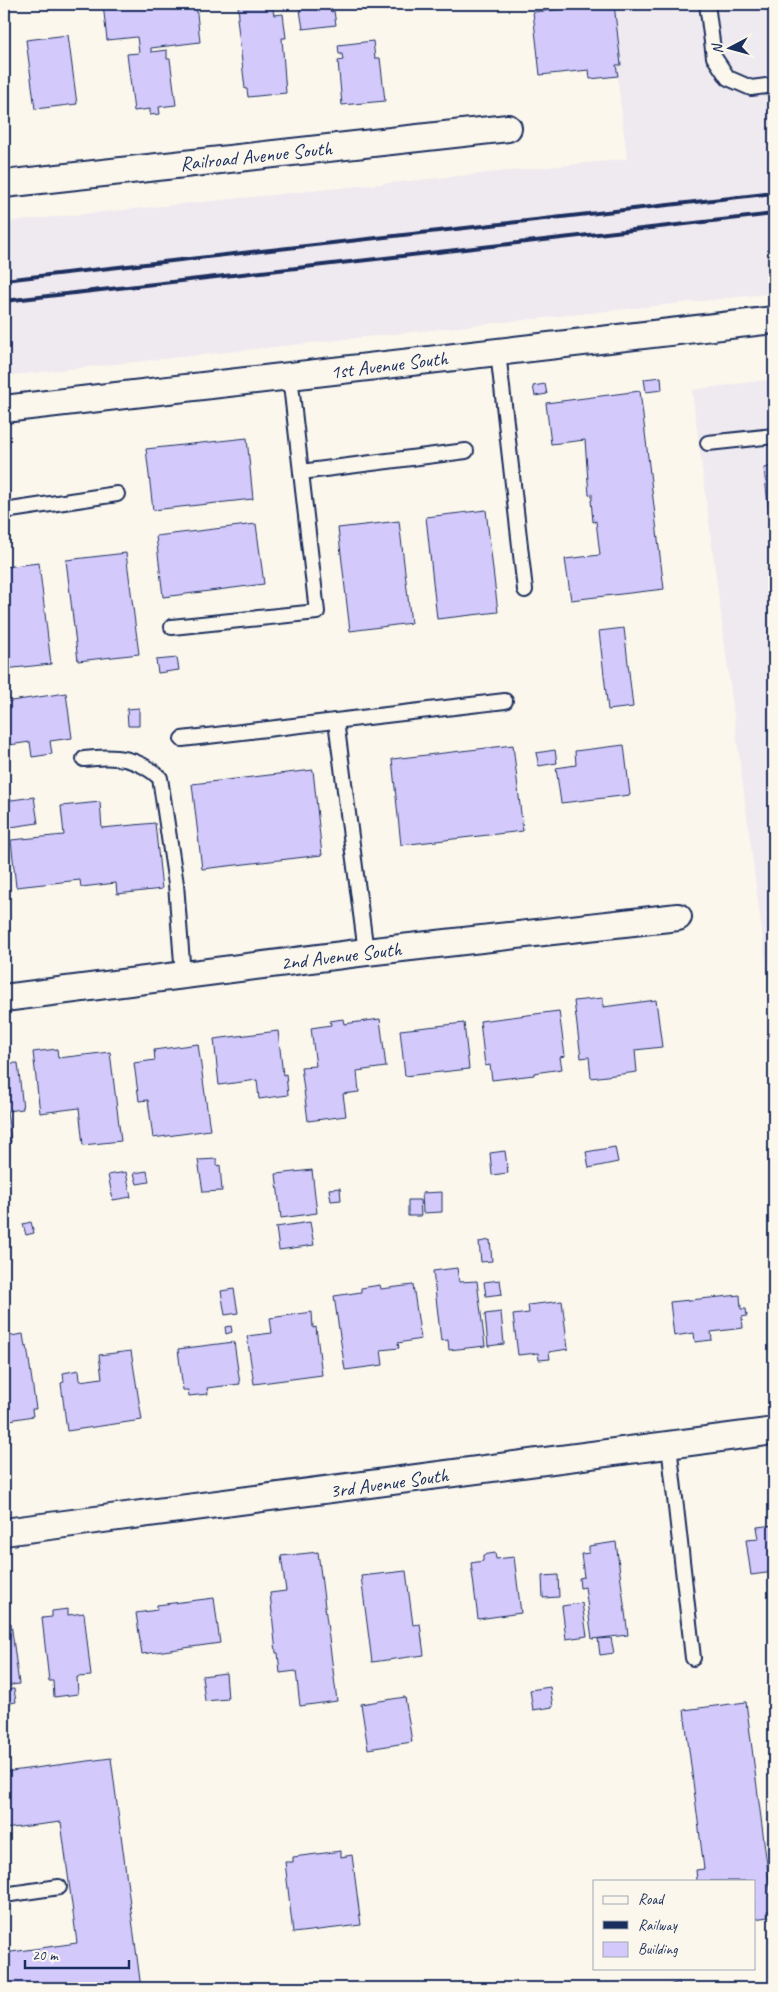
<svg xmlns="http://www.w3.org/2000/svg" width="778" height="1992" font-family="Caveat,sans-serif">
<rect width="100%" height="100%" fill="#fbf7ec"/>
<filter id="ink" filterUnits="userSpaceOnUse"><feTurbulence type="fractalNoise" baseFrequency=".02" numOctaves="2"/><feDisplacementMap in="SourceGraphic" scale="10" xChannelSelector="R" yChannelSelector="G"/><feConvolveMatrix kernelMatrix="1 2 1 2 8 2 1 2 1" color-interpolation-filters="sRGB"/></filter>
<g filter="url(#ink)">
<g fill="#efe9f0">
<path d="M609 4H774V293L4 376V222L627 159Z"/>
<path d="M774 379V1025L692 390Z"/>
</g>
<g fill="#d3c9fb" stroke="#1b2f5e">
<path d="M103 4H196L200 42 151 48V52L167 50V59H170L176 105 159 107 160 114 150 115V109L134 111 127 54 139 53 137 37 107 40Z"/>
<path d="M238 4H272L274 15 283 14 286 38H282L286 93 248 97 247 89H245L237 18H239Z"/>
<path d="M299 4H330L331 12 334 11 336 25 303 29Z"/>
<path d="M614 4 621 65H616L618 76 590 79 589 70 540 75 533 12Z"/>
<path d="M768 4H774V22H770Z"/>
<path d="M68 35 77 104 35 109 26 40Z"/>
<path d="M373 41 375 58H380L385 101 342 105 338 61 343 60 342 54H339L338 45Z"/>
<path d="M661 377 662 390 646 392 644 379Z"/>
<path d="M545 384 547 394 535 396 533 386Z"/>
<path d="M640 391 664 589 571 600 565 559 600 555 596 521 593 522 591 500H592V494L589 495 585 440 551 444 546 403Z"/>
<path d="M247 438 253 499 153 510 146 449Z"/>
<path d="M774 466V559L764 468Z"/>
<path d="M486 510 498 612 437 619 426 517Z"/>
<path d="M399 521 411 623 350 631 338 528Z"/>
<path d="M256 524 264 584 163 597 156 536Z"/>
<path d="M126 553 139 654 78 661 66 560Z"/>
<path d="M39 563 51 664 4 669V567Z"/>
<path d="M624 628 633 707 608 710 599 631Z"/>
<path d="M177 658 179 670 158 673 156 660Z"/>
<path d="M66 693 72 738 50 741 52 754 32 757 30 742 9 745 4 702Z"/>
<path d="M139 708V726H128L127 709Z"/>
<path d="M513 745 523 831 401 845 392 759Z"/>
<path d="M624 745 630 795 561 803 556 768 576 765 575 751Z"/>
<path d="M555 750 557 763 539 766 536 753Z"/>
<path d="M313 770 322 855 202 869 192 784Z"/>
<path d="M34 797 38 823 4 828V801Z"/>
<path d="M100 802 102 828 155 823 162 889 117 894 116 883 81 887 80 880 16 887 11 840 64 835 61 806Z"/>
<path d="M603 998V1007L656 1000 662 1047 635 1050 637 1072 591 1078 589 1057 581 1058 574 1001Z"/>
<path d="M559 1011 565 1056 560 1057 562 1069 534 1073V1075L492 1080 490 1065 485 1066 480 1021Z"/>
<path d="M343 1019 344 1024 380 1019 386 1067 357 1071 359 1092 343 1094 346 1116 308 1121 301 1067 316 1066 311 1028 331 1025 330 1021Z"/>
<path d="M464 1023 469 1069 405 1076 400 1030Z"/>
<path d="M278 1031 283 1075 286 1074 288 1095 259 1099 257 1080 219 1085 214 1039Z"/>
<path d="M198 1044 210 1130 153 1138 148 1100 139 1101 134 1063 155 1060 154 1050Z"/>
<path d="M57 1049 58 1058 110 1052 121 1141 83 1145 79 1108 40 1113 33 1052Z"/>
<path d="M18 1063 23 1109 7 1111 11 1142 4 1143V1064Z"/>
<path d="M615 1147 618 1162 589 1168 586 1152Z"/>
<path d="M505 1151 508 1173 492 1175 490 1153Z"/>
<path d="M217 1159V1166L220 1165 222 1191 203 1192 198 1160Z"/>
<path d="M312 1170 317 1213 281 1218 276 1174Z"/>
<path d="M147 1171 149 1182 137 1184 134 1173Z"/>
<path d="M126 1172 131 1197 113 1200 108 1175Z"/>
<path d="M340 1188 341 1200 331 1201 329 1189Z"/>
<path d="M442 1192V1212L423 1213 422 1193Z"/>
<path d="M408 1200H420L421 1216H408Z"/>
<path d="M31 1222 34 1233 26 1235 23 1224Z"/>
<path d="M310 1222 314 1245 279 1250 276 1227Z"/>
<path d="M490 1240 492 1261 481 1262 479 1242Z"/>
<path d="M457 1268 459 1282 477 1281 485 1346 449 1350 448 1340 441 1341 433 1271Z"/>
<path d="M500 1280 502 1294 486 1296 484 1282Z"/>
<path d="M380 1285 381 1289 413 1285 421 1339 398 1343 399 1348 381 1350 383 1365 345 1370 334 1296 361 1292V1288Z"/>
<path d="M234 1289 238 1313 225 1315 221 1291Z"/>
<path d="M740 1295 741 1309H746L747 1316 742 1317 743 1328 711 1332 712 1340 695 1342 694 1333 674 1336 670 1302Z"/>
<path d="M562 1301 568 1349 549 1352 550 1359 539 1360 538 1353 518 1355 513 1315 529 1313 528 1305Z"/>
<path d="M312 1312 313 1328 316 1327 322 1375 254 1384 247 1336 272 1333 270 1318Z"/>
<path d="M501 1312 504 1344 488 1346 485 1314Z"/>
<path d="M231 1326 232 1332 226 1334 225 1327Z"/>
<path d="M23 1334 25 1347 27 1346 36 1409H32L33 1416 4 1421V1337Z"/>
<path d="M234 1342 240 1384 207 1388 208 1394 189 1396 188 1390H183L178 1349Z"/>
<path d="M131 1351 142 1420 67 1431 61 1383 64 1382 63 1373 79 1370 80 1381 102 1378 99 1355Z"/>
<path d="M774 1525V1572L751 1575 746 1540 759 1539 757 1527Z"/>
<path d="M616 1542 628 1635 592 1639 585 1587 580 1588 579 1578 584 1577 581 1554 589 1553V1546Z"/>
<path d="M318 1552 337 1701 300 1706 296 1671 280 1673 278 1653H276L270 1593 286 1591 281 1556Z"/>
<path d="M495 1553 496 1559 514 1557 521 1613 478 1619 471 1563 483 1561V1555Z"/>
<path d="M406 1571 413 1625 420 1624 424 1655 372 1662 361 1576Z"/>
<path d="M558 1575 559 1597 543 1598 542 1576Z"/>
<path d="M214 1598 220 1643 142 1654 136 1613 157 1610V1605Z"/>
<path d="M582 1603 587 1636 566 1639 562 1606Z"/>
<path d="M68 1609V1615L84 1613 91 1676 77 1677 78 1694 54 1697 53 1681H49L42 1618 52 1617V1611Z"/>
<path d="M11 1623 19 1684 4 1686V1624Z"/>
<path d="M611 1638 614 1653 600 1655 598 1639Z"/>
<path d="M226 1673 228 1699 205 1701 202 1676Z"/>
<path d="M550 1687 553 1707 533 1710 530 1690Z"/>
<path d="M14 1689 16 1702 4 1704V1690Z"/>
<path d="M405 1697 412 1742 368 1749 361 1704Z"/>
<path d="M746 1702 773 1911H767L768 1917 754 1919V1881H697L696 1870 704 1869 684 1710Z"/>
<path d="M111 1758 141 1988H4V1953L77 1943 61 1822 4 1829V1772Z"/>
<path d="M341 1851V1857L352 1855 361 1925 293 1933 285 1862H293V1857Z"/>
<path d="M679 1982 681 1988H661Z"/>
</g>
<g fill="none" stroke-linecap="round" stroke-linejoin="round">
<defs>
<g id="service">
<path d="M707 4 714 57 728 78 751 88 774 85"/>
<path d="M498 352 525 590"/>
<path d="M708 443 774 436"/>
<path d="M301 472 466 451"/>
<path d="M4 511 117 494"/>
<path d="M172 627 317 612 290 376"/>
<path d="M336 721 366 952"/>
<path d="M182 739 505 701"/>
<path d="M84 759C114 755 138 757 160 778L176 884 183 976"/>
<path d="M669 1445 693 1658"/>
<path d="M4 1895 59 1887"/>
</g>
<g id="minor">
<path d="M4 184 508 128"/>
<path d="M4 409 774 320"/>
<path d="M4 998 366 952 678 917"/>
<path d="M4 1532 774 1431"/>
</g>
</defs>
<use href="#service" stroke="#1b2f5e" stroke-width="18"/>
<use href="#minor" stroke="#1b2f5e" stroke-width="30"/>
<use href="#service" stroke="#fbf7ec" stroke-width="14"/>
<use href="#minor" stroke="#fbf7ec" stroke-width="26"/>
<g stroke="#1b2f5e" stroke-width="4">
<path d="M4 280 774 193"/>
<path d="M4 301 774 214"/>
</g>
</g>
</g>
<g text-anchor="middle" dominant-baseline="central" stroke-width="4" stroke-linejoin="round" paint-order="stroke">
<g font-size="20" fill="#1b2f5e" stroke="#fbf7ec">
<text transform="translate(256 156) rotate(-6)">Railroad Avenue South</text>
<text transform="translate(389 365) rotate(-7)">1st Avenue South</text>
<text transform="translate(341 956) rotate(-7)">2nd Avenue South</text>
<text transform="translate(389 1483) rotate(-8)">3rd Avenue South</text>
</g>
</g>
<rect width="778" height="1992" fill="none" stroke="#fbf7ec" stroke-width="20"/>
<rect x="10" y="10" width="758" height="1972" fill="none" stroke="#1b2f5e" stroke-width="2" filter="url(#ink)"/>
<rect x="593" y="1880" width="162" height="90" fill="#fbf7ec" stroke="#a1a7b3"/>
<rect x="603" y="1896" width="25" height="8" fill="#fbf7ec" stroke="#a1a7b3"/>
<text x="638" y="1904" font-size="15" fill="#1b2f5e">Road</text>
<rect x="603" y="1921" width="25" height="8" fill="#1b2f5e" stroke="#a1a7b3"/>
<text x="638" y="1930" font-size="15" fill="#1b2f5e">Railway</text>
<rect x="603" y="1942" width="25" height="15" fill="#d3c9fb" stroke="#a1a7b3"/>
<text x="638" y="1954" font-size="15" fill="#1b2f5e">Building</text>
<g transform="translate(730 48) rotate(264)" stroke="#fbf7ec" stroke-width="4" paint-order="stroke">
<path d="M0-4L9 19L0 12L-9 19Z" fill="#1b2f5e"/>
<text y="-8" font-size="14" font-weight="bold" text-anchor="middle" fill="#1b2f5e">N</text>
</g>
<path d="M25 1960v8h104v-8" fill="none" stroke="#1b2f5e" stroke-width="2.5"/>
<text x="32" y="1960" font-size="15" fill="#1b2f5e" stroke="#fbf7ec" stroke-width="4" paint-order="stroke">20 m</text>
</svg>
